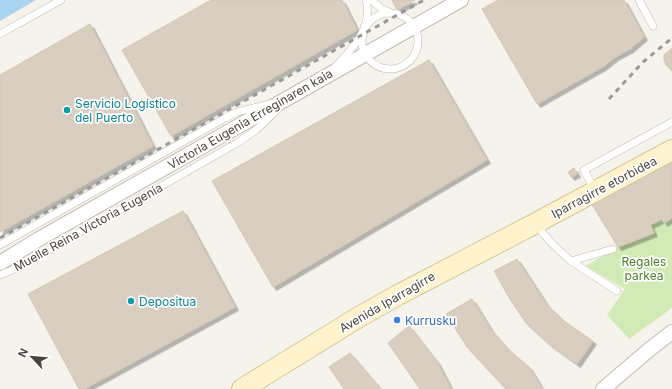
<svg xmlns="http://www.w3.org/2000/svg" width="672" height="389" font-family="Inter,sans-serif">
<defs>
<filter id="shadow"><feDropShadow dx="3.5" dy="3.5" stdDeviation="0" flood-color="#0004"/></filter>
</defs>
<rect width="100%" height="100%" fill="#f6f3ec"/>
<path fill="#d2eab5" d="M672 218V308L629 339 607 315 625 289 586 266 618 247 654 233 650 225 662 219 664 223Z"/>
<path fill="#a9d4f2" d="M0 0H36L0 21Z"/>
<g fill="#d8cfc1" stroke="#d3c7b4" filter="url(#shadow)">
<path d="M211 0H342L357 30 171 136 122 50Z"/>
<path d="M392 0H415L397 10Z"/>
<path d="M498 0H624L644 37 630 49 615 57 604 66 537 104 482 9Z"/>
<path d="M90 24 153 146 0 232V75Z"/>
<path d="M672 48V70L666 65 664 60V55Z"/>
<path d="M429 60 487 160 273 287 212 181Z"/>
<path d="M672 162V218L664 223 662 219 650 225 654 233 618 247 591 203Z"/>
<path d="M574 168 577 174 571 177 568 172Z"/>
<path d="M183 211 235 307 84 389H79L28 294Z"/>
<path d="M517 259 547 305 564 321 593 341 577 364 548 343 526 323 511 301 494 271Z"/>
<path d="M472 299 491 330 510 351 529 367 542 389H506L467 347 446 314Z"/>
<path d="M409 326 437 362 451 389H420L388 343Z"/>
<path d="M350 353 372 379 381 389H344L329 367Z"/>
</g>
<g fill="none" stroke-linecap="round" stroke-linejoin="round">
<defs>
<g id="lane">
<path d="M371 0 382 9 391 13"/>
<path d="M639 0 653 26"/>
<circle cx="390" cy="41" r="28"/>
<path d="M0 34 61 0"/>
<path d="M335 67C353 48 373 28 366 0"/>
<path d="M594 189 584 170 672 122"/>
<path d="M537 225C546 239 558 250 571 261"/>
<path d="M0 245 225 118 237 112 269 104"/>
<path d="M613 249 571 261 617 291"/>
<path d="M0 275 19 267 237 143 256 130 278 109"/>
</g>
<g id="street">
<path d="M0 263 39 239 461 0"/>
<path d="M603 389 650 349 672 332"/>
</g>
<path id="secondary" d="M242 389 359 317 398 295 536 223 672 150"/>
</defs>
<use href="#lane" stroke="#c2bbae" stroke-width="8"/>
<use href="#street" stroke="#c2bbae" stroke-width="16"/>
<use href="#secondary" stroke="#d6c79b" stroke-width="22"/>
<use href="#lane" stroke="#fff" stroke-width="7"/>
<use href="#street" stroke="#fff" stroke-width="14"/>
<use href="#secondary" stroke="#fff3cd" stroke-width="20"/>
<g stroke="#9a9a9a" stroke-width="3" stroke-dasharray="5 5" stroke-linecap="butt">
<path d="M609 99 643 62 672 38"/>
<path d="M0 238 424 0"/>
</g>
</g>
<g fill="#0f9aa8" stroke="#fff" stroke-width="1.5">
<circle cx="67" cy="110" r="4"/>
<circle cx="131" cy="301" r="4"/>
</g>
<circle fill="#3f7fe0" stroke="#fff" stroke-width="1.5" cx="397" cy="320" r="4"/>
<g text-anchor="middle" dominant-baseline="central" stroke-width="3.5" stroke-linejoin="round" paint-order="stroke">
<g font-size="12" fill="#0d838f" stroke="#fff" text-anchor="start">
<text x="75" y="103">Servicio Logístico<tspan x="75" dy="14">del Puerto</tspan></text>
<text x="139" y="301">Depositua</text>
</g>
<g font-size="12" fill="#4b4439" stroke="#fff">
<text transform="translate(250 119) rotate(-30)">Victoria Eugenia Erreginaren kaia</text>
<text transform="translate(604 187) rotate(-28)">Iparragirre etorbidea</text>
<text transform="translate(88 227) rotate(-29)">Muelle Reina Victoria Eugenia</text>
<text transform="translate(387 302) rotate(-30)">Avenida Iparragirre</text>
</g>
<g font-size="12" fill="#4a7f2a" stroke="#fff">
<text x="644" y="261">Regales<tspan x="644" dy="14">parkea</tspan></text>
</g>
<g font-size="12" fill="#366cbe" stroke="#fff" text-anchor="start">
<text x="405" y="320">Kurrusku</text>
</g>
</g>
<g transform="translate(32 357) rotate(296)" stroke="#ffffff" stroke-width="3" paint-order="stroke">
<path d="M0-3L7 15L0 10L-7 15Z" fill="#4b4439"/>
<text y="-6" font-size="11" font-weight="bold" text-anchor="middle" fill="#4b4439">N</text>
</g>
</svg>
